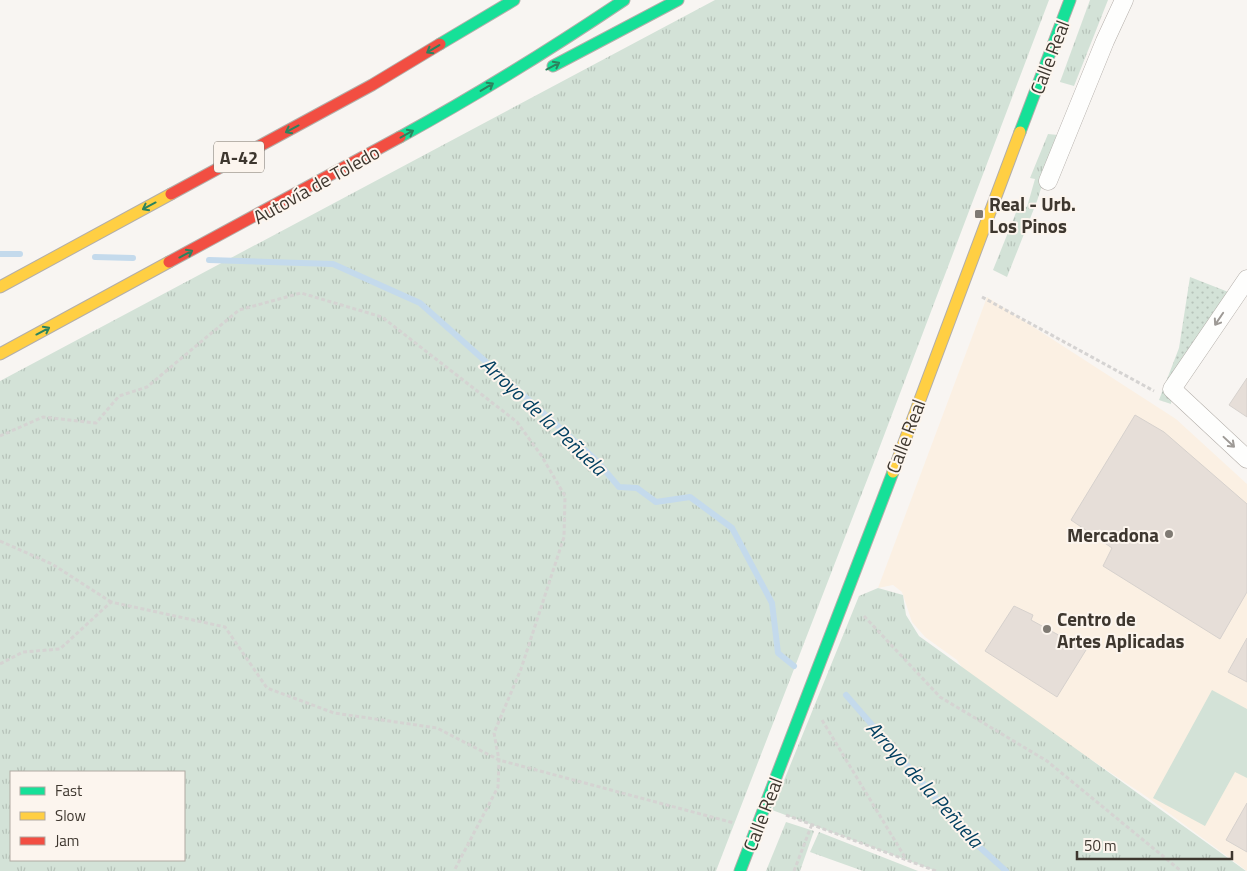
<svg xmlns="http://www.w3.org/2000/svg" width="1247" height="871" font-family="'Titillium Web',sans-serif">
<defs>
<pattern id="grass-tufts" width="24" height="20" patternUnits="userSpaceOnUse" patternTransform="scale(1.25)"><rect width="24" height="20" fill="#d3e2d7"/><path d="M3 7l-1-3M5 7V3M7 7l1-3M15 17l-1-3M17 17v-4M19 17l1-3" fill="none" stroke="#b6c2b9"/></pattern>
<pattern id="garden-dots" width="8" height="8" patternUnits="userSpaceOnUse" patternTransform="scale(1.25)"><rect width="8" height="8" fill="#d3e2d7"/><path d="M2 2h.1M6 6h.1" fill="none" stroke="#b6c2b9" stroke-width="1.8" stroke-linecap="round"/></pattern>
</defs>
<rect width="100%" height="100%" fill="#f8f5f2"/>
<path fill="#fbf0e3" d="M987 297 1176 419 1247 484V871L1147 797 969 678 957 660 925 637 912 622 902 592 893 585 878 588Z"/>
<g fill="url(#grass-tufts)" fill-rule="evenodd">
<path d="M715 0H1049L874 462 716 871H0V381ZM11 772H184V860H11Z"/>
<path d="M1090 0H1108L1074 86 1060 82Z"/>
<path d="M1048 134 1058 135 1037 201 1007 277 993 270 1019 205 1027 207 1035 179 1030 178Z"/>
<path d="M878 588 903 595 906 615 919 636 1246 871H936L772 810 859 596Z"/>
<path d="M786 822 814 831 800 871H766Z"/>
<path d="M819 832 918 871H863L810 852Z"/>
</g>
<path fill="url(#garden-dots)" d="M1190 277 1236 295 1172 389 1171 404 1159 400 1179 348Z"/>
<path fill="#d3e2d7" d="M1212 690 1247 709V778L1235 772 1205 826 1153 798Z"/>
<g fill="none" stroke-linecap="round" stroke-linejoin="round">
<g stroke="#c4daec" stroke-width="6">
<path d="M0 254H20"/>
<path d="M95 257 133 258"/>
<path d="M209 260 333 264 420 303 596 460 619 487 637 488 656 502 690 497 732 528 772 603 778 653 794 666"/>
<path d="M846 695 974 842 1006 871"/>
</g>
</g>
<g fill="#e6ded8" stroke="#d6d1cd">
<path d="M1247 378V417L1229 405Z"/>
<path d="M1135 415 1164 432 1247 504V592L1220 639 1103 566 1112 548 1071 520Z"/>
<path d="M1014 606 1033 615 1031 620 1086 650 1057 697 985 651Z"/>
<path d="M1247 638V682L1228 672Z"/>
<path d="M1247 803V852L1226 840Z"/>
</g>
<g fill="none" stroke-linecap="round" stroke-linejoin="round">
<defs>
<g id="street">
<path d="M1048 181 1105 41 1124 0"/>
<path d="M1247 279 1172 389 1247 459"/>
</g>
<g id="fast">
<path d="M440 44 514 0"/>
<path d="M553 66 678 0"/>
<path d="M1020 132 1070 0"/>
<path d="M400 137C477 95 551 49 624 0"/>
<path d="M740 871 893 472"/>
</g>
<g id="slow">
<path d="M0 287 171 194"/>
<path d="M0 354 169 262"/>
<path d="M893 472 1020 132"/>
</g>
<g id="jam">
<path d="M171 194 372 85 440 44"/>
<path d="M169 262 400 137"/>
</g>
</defs>
<use href="#street" stroke="#b3aea9" stroke-width="19"/>
<use href="#fast" stroke="#b3aea9" stroke-width="13"/>
<use href="#slow" stroke="#b3aea9" stroke-width="13"/>
<use href="#jam" stroke="#b3aea9" stroke-width="13"/>
<g stroke="#d5d3d2" stroke-width="3" stroke-dasharray="4 2.5" stroke-linecap="butt">
<path d="M982 297 1154 391"/>
<path d="M0 436 43 417 96 423 119 396 147 387 239 310 301 293 382 317 517 422 541 455 565 496 564 537 521 669 494 733 499 760 498 787 454 871"/>
<path d="M0 541 52 564 111 602"/>
<path d="M864 616 940 697 1047 761 1181 871"/>
<path d="M0 664 23 652 60 649 111 602 225 627 267 688 334 713 437 728 499 760 734 823"/>
<path d="M822 720 906 859"/>
<path d="M786 815 936 871"/>
<path d="M794 871 812 824"/>
</g>
<use href="#street" stroke="#fefefd" stroke-width="18"/>
<use href="#fast" stroke="#16e098" stroke-width="11"/>
<use href="#slow" stroke="#ffcf43" stroke-width="11"/>
<use href="#jam" stroke="#f24e42" stroke-width="11"/>
</g>
<defs><path id="oneway-shaft" d="M-6 0H5M1.5-3L5.5 0L1.5 3" fill="none" stroke-width="1.6" stroke-linecap="round" stroke-linejoin="round" transform="scale(1.25)"/></defs>
<g stroke="#2c835e">
<use href="#oneway-shaft" transform="translate(433 49) rotate(149)"/>
<use href="#oneway-shaft" transform="translate(553 66) rotate(-28)"/>
<use href="#oneway-shaft" transform="translate(487 87) rotate(-31)"/>
<use href="#oneway-shaft" transform="translate(292 129) rotate(152)"/>
<use href="#oneway-shaft" transform="translate(407 134) rotate(-29)"/>
<use href="#oneway-shaft" transform="translate(149 206) rotate(152)"/>
<use href="#oneway-shaft" transform="translate(186 254) rotate(-28)"/>
<use href="#oneway-shaft" transform="translate(43 331) rotate(-28)"/>
</g>
<g stroke="#9e9a96">
<use href="#oneway-shaft" transform="translate(1219 319) rotate(124)"/>
<use href="#oneway-shaft" transform="translate(1229 442) rotate(43)"/>
</g>
<g fill="#7f7a73" stroke="#fcf5ee" stroke-width="2">
<rect x="974" y="209" width="10" height="10" rx="2.5"/>
<circle cx="1169" cy="534" r="5"/>
<circle cx="1047" cy="629" r="5"/>
</g>
<g text-anchor="middle" dominant-baseline="central" stroke-width="4" stroke-linejoin="round" paint-order="stroke">
<rect fill="#fcf5ee" stroke="#777068" stroke-width="1" x="214" y="141.5" width="50" height="31" rx="4"/>
<g font-size="18" font-weight="bold" fill="#3e372f">
<text x="239" y="157">A-42</text>
</g>
<g font-size="19" fill="#3e372f" stroke="#fcf5ee">
<text transform="translate(1049 57) rotate(-69)">Calle Real</text>
<text transform="translate(316 184) rotate(-29)">Autovía de Toledo</text>
<text transform="translate(905 436) rotate(-69)">Calle Real</text>
<text transform="translate(762 814) rotate(-69)">Calle Real</text>
</g>
<g font-size="19" font-weight="bold" fill="#3e372f" stroke="#fcf5ee" text-anchor="start">
<text x="989" y="203">Real - Urb.<tspan x="989" dy="22">Los Pinos</tspan></text>
<text x="1159" y="534" text-anchor="end">Mercadona</text>
<text x="1057" y="618">Centro de<tspan x="1057" dy="22">Artes Aplicadas</tspan></text>
</g>
<g font-size="20" font-style="italic" fill="#023f60" stroke="#fcf5ee">
<text transform="translate(544 416) rotate(43)">Arroyo de la Peñuela</text>
<text transform="translate(925 784) rotate(48)">Arroyo de la Peñuela</text>
</g>
</g>
<rect x="10" y="771" width="175" height="90" fill="#fcf5ee" stroke="#b0a9a2"/>
<rect x="20" y="787" width="25" height="8" fill="#16e098" stroke="#b0a9a2"/>
<text x="55" y="796" font-size="15" fill="#3e372f">Fast</text>
<rect x="20" y="812" width="25" height="8" fill="#ffcf43" stroke="#b0a9a2"/>
<text x="55" y="821" font-size="15" fill="#3e372f">Slow</text>
<rect x="20" y="837" width="25" height="8" fill="#f24e42" stroke="#b0a9a2"/>
<text x="55" y="846" font-size="15" fill="#3e372f">Jam</text>
<path d="M1077 851v8h155v-8" fill="none" stroke="#3e372f" stroke-width="2.5"/>
<text x="1084" y="851" font-size="15" fill="#3e372f" stroke="#fcf5ee" stroke-width="4" paint-order="stroke">50 m</text>
</svg>
